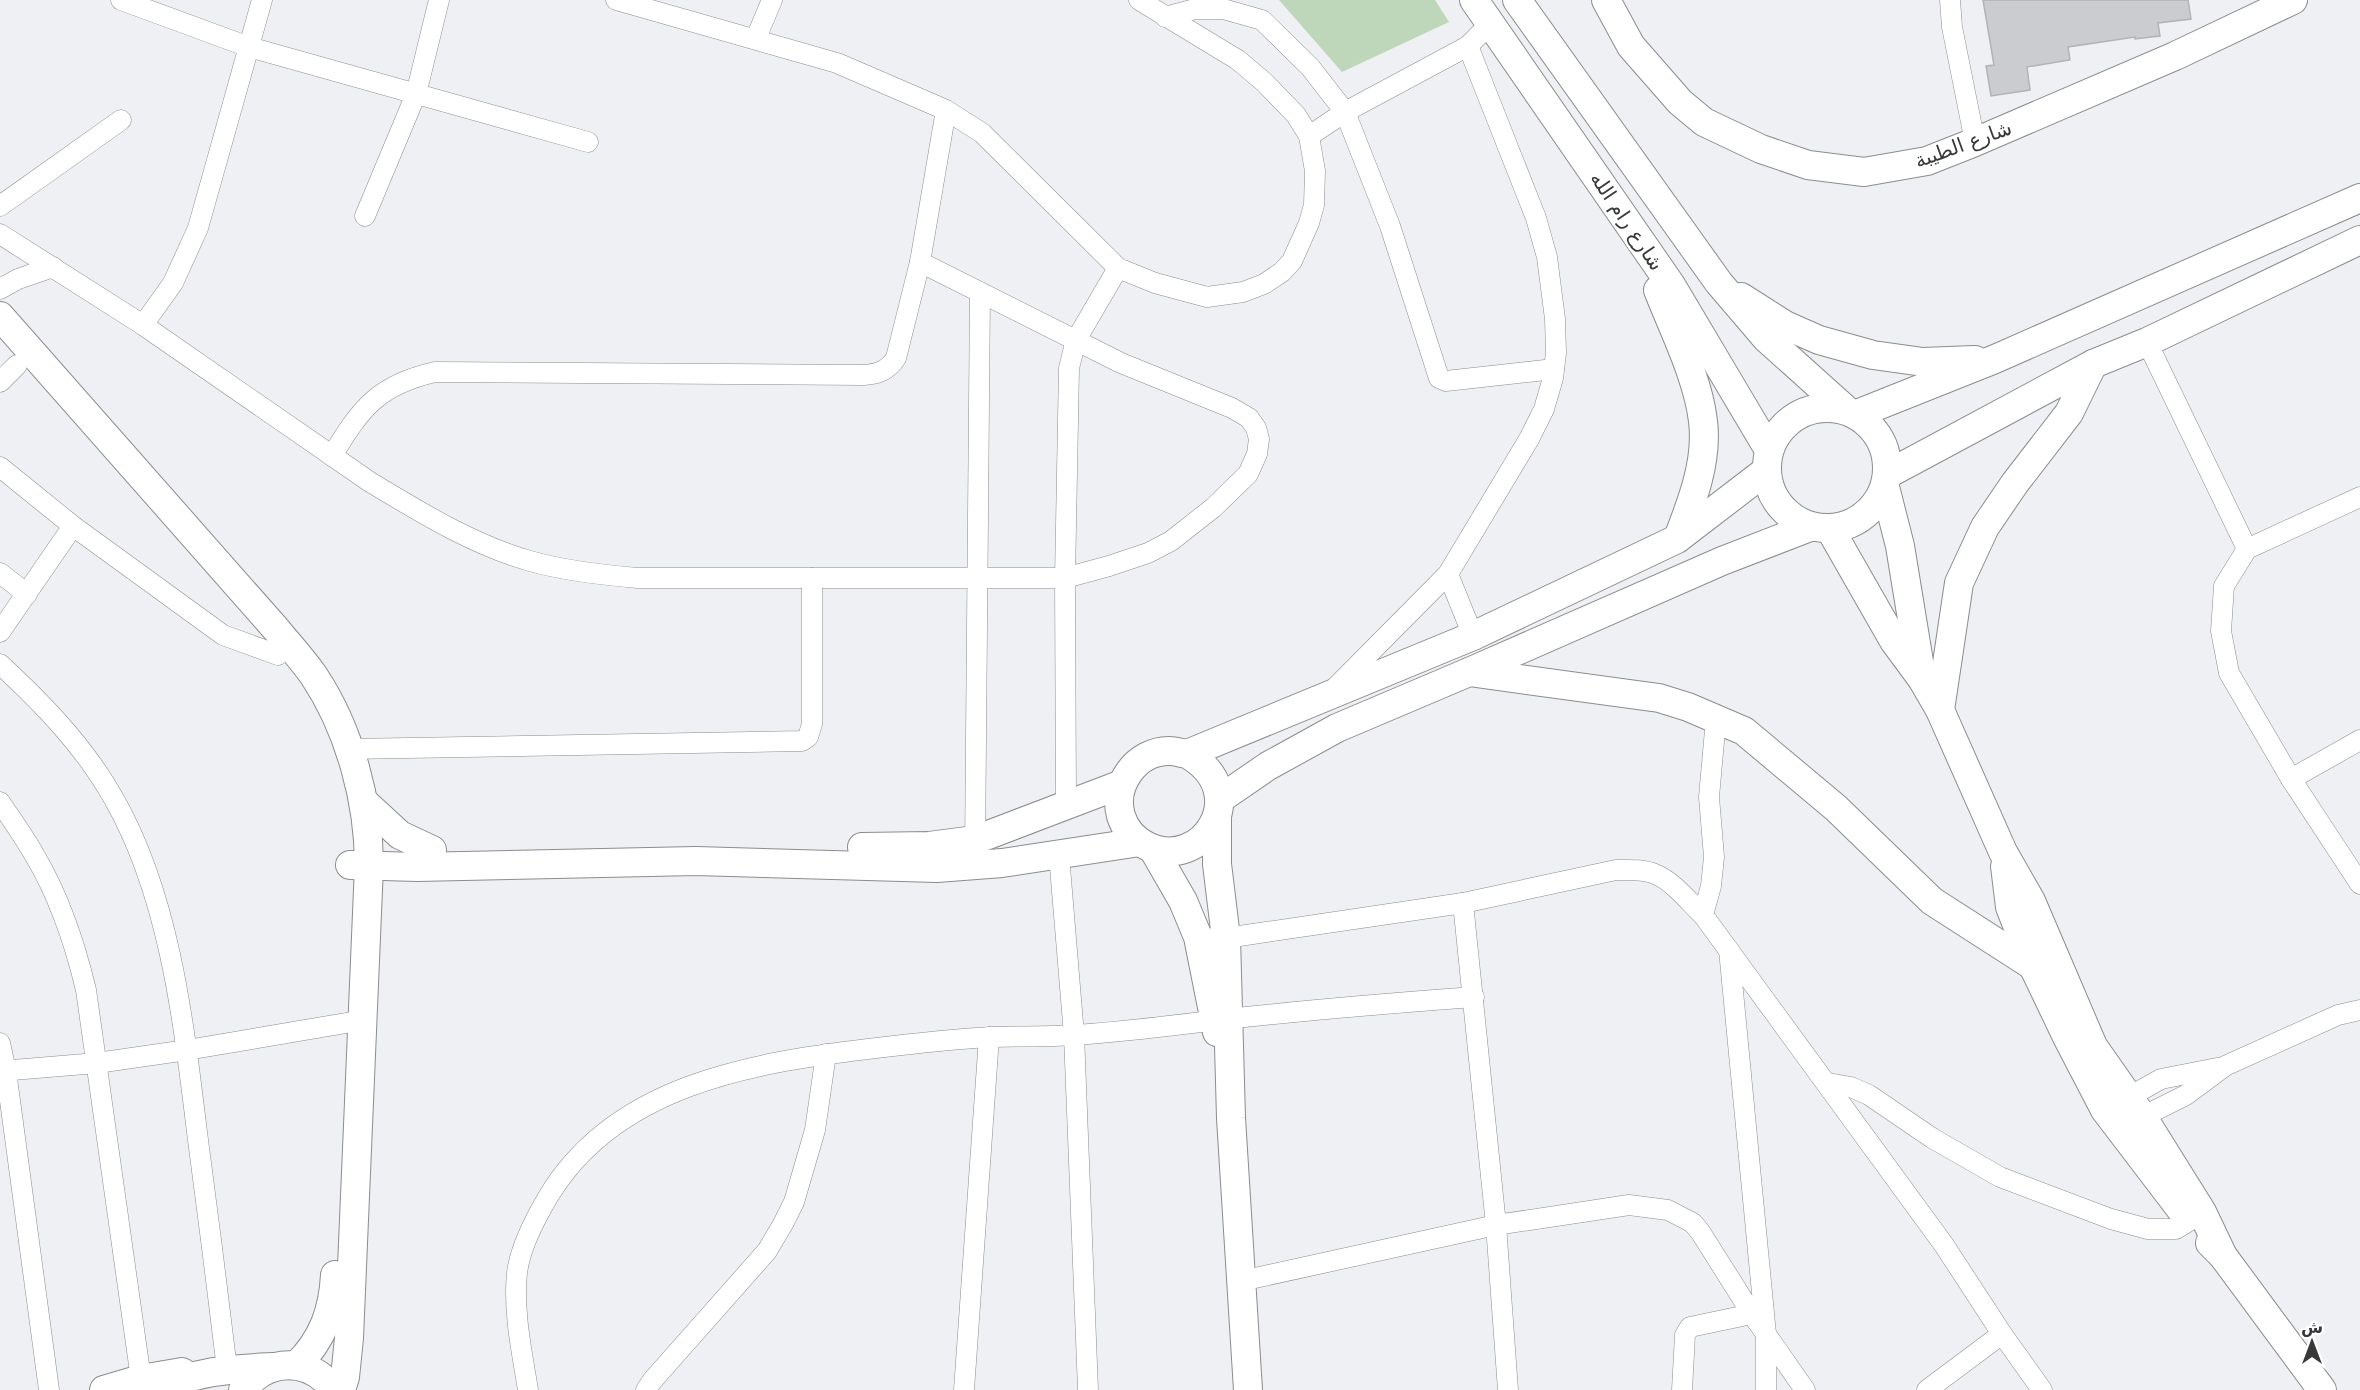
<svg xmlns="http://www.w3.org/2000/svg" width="2360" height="1390" font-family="'DejaVu Sans','Noto Sans Arabic',sans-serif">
<rect width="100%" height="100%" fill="#eff0f3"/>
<path fill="#bed7ba" d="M1279 0H1435L1449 22 1342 72Z"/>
<path fill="#cbcccf" stroke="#b2b3b6" stroke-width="1.5" d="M1983 0H2188L2191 19 2158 23 2160 36 2135 39V37L2068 47 2070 60 2027 67 2030 90 1991 96 1986 66 1994 65Z"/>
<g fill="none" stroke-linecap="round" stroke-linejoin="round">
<defs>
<g id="street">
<path d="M121 0 249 47 588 142"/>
<path d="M616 0 837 63 946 110 982 133 1118 268 1155 283 1207 297 1243 292 1264 284 1282 272 1292 261 1309 223 1314 205 1315 171 1309 136 1296 115 1264 82 1238 60 1139 0"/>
<path d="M1950 0 1952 27 1975 142"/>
<path d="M1165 17 1195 9H1223L1262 20 1310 67 1345 112 1390 226 1439 378 1446 381 1554 369"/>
<path d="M756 38 772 0"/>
<path d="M1309 136 1345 112 1468 46 1490 24"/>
<path d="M0 206 121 120"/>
<path d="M365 216 416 94 439 0"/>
<path d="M0 234 143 325 370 482C420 512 473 545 530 561 565 571 602 575 638 578H1065L1109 566 1148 553 1171 541 1213 508 1248 474 1257 454 1259 439 1256 428 1249 418 1232 408 1121 363 920 262"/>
<path d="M0 289 18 279 53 267"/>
<path d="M143 325 173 283 198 228 262 0"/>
<path d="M2147 342 2247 549"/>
<path d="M0 382 17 365"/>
<path d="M332 456C361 408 378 385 435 372L864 375C879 374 888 370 896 358L920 262 946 110"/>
<path d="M0 467 73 526 223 635 278 655"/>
<path d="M2360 497 2247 549 2224 586 2221 631 2229 673 2291 779 2360 884"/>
<path d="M0 573 27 594"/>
<path d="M1448 574 1473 636"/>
<path d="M0 632 73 526"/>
<path d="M0 664C44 705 84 746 114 799 171 899 184 1027 198 1140 208 1216 218 1293 227 1369"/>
<path d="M1336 687 1448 574 1529 439 1544 409 1553 378 1556 353 1555 319 1547 257 1536 218 1468 46"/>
<path d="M348 749 802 741 808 737 812 724V578"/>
<path d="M2291 779 2360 740"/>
<path d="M0 802C12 820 25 838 35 856 60 898 75 944 86 990L141 1379"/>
<path d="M1066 805 1065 578 1069 368 1076 340 1118 268"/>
<path d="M975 851 980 292"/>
<path d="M1059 855 1074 1035 1088 1390"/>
<path d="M1463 903 1496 1225 1508 1390"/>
<path d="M1703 915 1711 886 1714 857 1709 797 1716 719"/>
<path d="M1213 938H1226L1463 903 1616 870C1628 870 1644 869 1655 874 1673 881 1689 902 1703 915L1944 1245 2002 1334 2042 1390"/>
<path d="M1729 950 1766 1334V1390"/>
<path d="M0 1043 6 1071 49 1390"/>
<path d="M0 1071 97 1063 187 1050 364 1020"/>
<path d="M1828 1083 1851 1087 1869 1095 1932 1138 2000 1177 2111 1219 2148 1229H2176L2189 1221"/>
<path d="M2118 1103 2161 1079 2217 1068"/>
<path d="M2132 1122 2186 1095 2225 1066 2338 1015 2360 1010"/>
<path d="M1241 1281 1496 1225 1629 1205 1668 1210 1693 1223 1701 1233 1752 1314 1805 1390"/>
<path d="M528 1390C522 1352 513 1312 517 1273 520 1247 535 1219 548 1197 614 1086 750 1063 868 1049 909 1044 950 1039 992 1037 1019 1036 1047 1037 1074 1035 1125 1032 1176 1025 1227 1019 1309 1010 1392 1003 1474 997"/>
<path d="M646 1390 652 1381 767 1251 783 1224 794 1202 815 1130 826 1054"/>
<path d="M964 1390 989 1037"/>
<path d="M1682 1390 1685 1335 1690 1327 1752 1314"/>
<path d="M1927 1390 2002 1334"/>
</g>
<g id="secondary">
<path d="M1474 0 1671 285 1769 450"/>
<path d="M1517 0 1719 283 1766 338 1844 408"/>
<path d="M1606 0 1631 46 1680 102 1704 122 1761 149 1808 165 1864 172 1927 161 1975 142 2175 56 2293 0"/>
<path d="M1658 290C1674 331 1698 378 1703 421 1708 461 1692 502 1678 538"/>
<path d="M1741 297 1785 325 1819 340 1873 355 1923 362 1975 360"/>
<path d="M0 316 276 629C289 645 303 660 314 676 350 730 369 802 369 866L349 1338 345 1377 341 1390"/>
<circle cx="1827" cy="468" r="60"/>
<path d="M1857 414 1995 359 2360 198"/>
<path d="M1888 474 2093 364 2147 342 2360 240"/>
<path d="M1885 487 1900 546 1921 674"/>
<path d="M1830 529 1894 641 1922 679 1940 710 2003 852 2031 901 2093 1046 2142 1116 2202 1212 2223 1256"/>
<path d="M1469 672 1659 698 1688 707 1744 731 1836 808 1932 901 2033 966"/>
<path d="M1940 710 1959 583 1985 527 2015 483 2069 413 2093 364"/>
<path d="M1187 754C1255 792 1202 873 1147 846 1135 840 1125 829 1121 816 1112 785 1136 751 1169 751 1175 751 1181 753 1187 754L1473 636 1677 539 1767 470"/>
<path d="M1220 799 1268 766 1337 728 1469 672 1722 561 1810 527"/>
<path d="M363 801 400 835 432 850"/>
<path d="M1217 819V864L1226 938 1231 1118 1248 1390"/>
<path d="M862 847 929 846 975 840 1122 784"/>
<path d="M1153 849 1183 901 1198 937 1217 1032"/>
<path d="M350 865 417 867 696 861 937 868 1002 863 1140 842"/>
<path d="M2005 866 2010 907 2033 966 2067 1037 2105 1110 2182 1211"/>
<path d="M2210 1243 2223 1256 2322 1390"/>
<path d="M297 1365C323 1339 333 1311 335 1275"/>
<path d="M104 1390 141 1379 182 1372"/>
<path d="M160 1390C195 1370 234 1369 273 1367"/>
<path d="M243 1390C267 1357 310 1357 334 1390"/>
</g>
</defs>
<use href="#street" stroke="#8b8c8e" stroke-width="21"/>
<use href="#secondary" stroke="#8b8c8e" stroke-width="30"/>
<use href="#street" stroke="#fff" stroke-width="20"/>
<use href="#secondary" stroke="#fff" stroke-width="28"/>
</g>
<g text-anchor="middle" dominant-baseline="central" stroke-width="4.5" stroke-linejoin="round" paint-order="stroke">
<g font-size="20" fill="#383839" stroke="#fff">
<text transform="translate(1963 144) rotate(-20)">شارع الطيبة</text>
<text transform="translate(1627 221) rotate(56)">شارع رام الله</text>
</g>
</g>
<g transform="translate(2312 1342)" stroke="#ffffff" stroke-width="4.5" paint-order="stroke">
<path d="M0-4.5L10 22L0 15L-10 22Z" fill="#383839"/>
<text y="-9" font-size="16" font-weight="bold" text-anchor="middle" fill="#383839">ش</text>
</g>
</svg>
